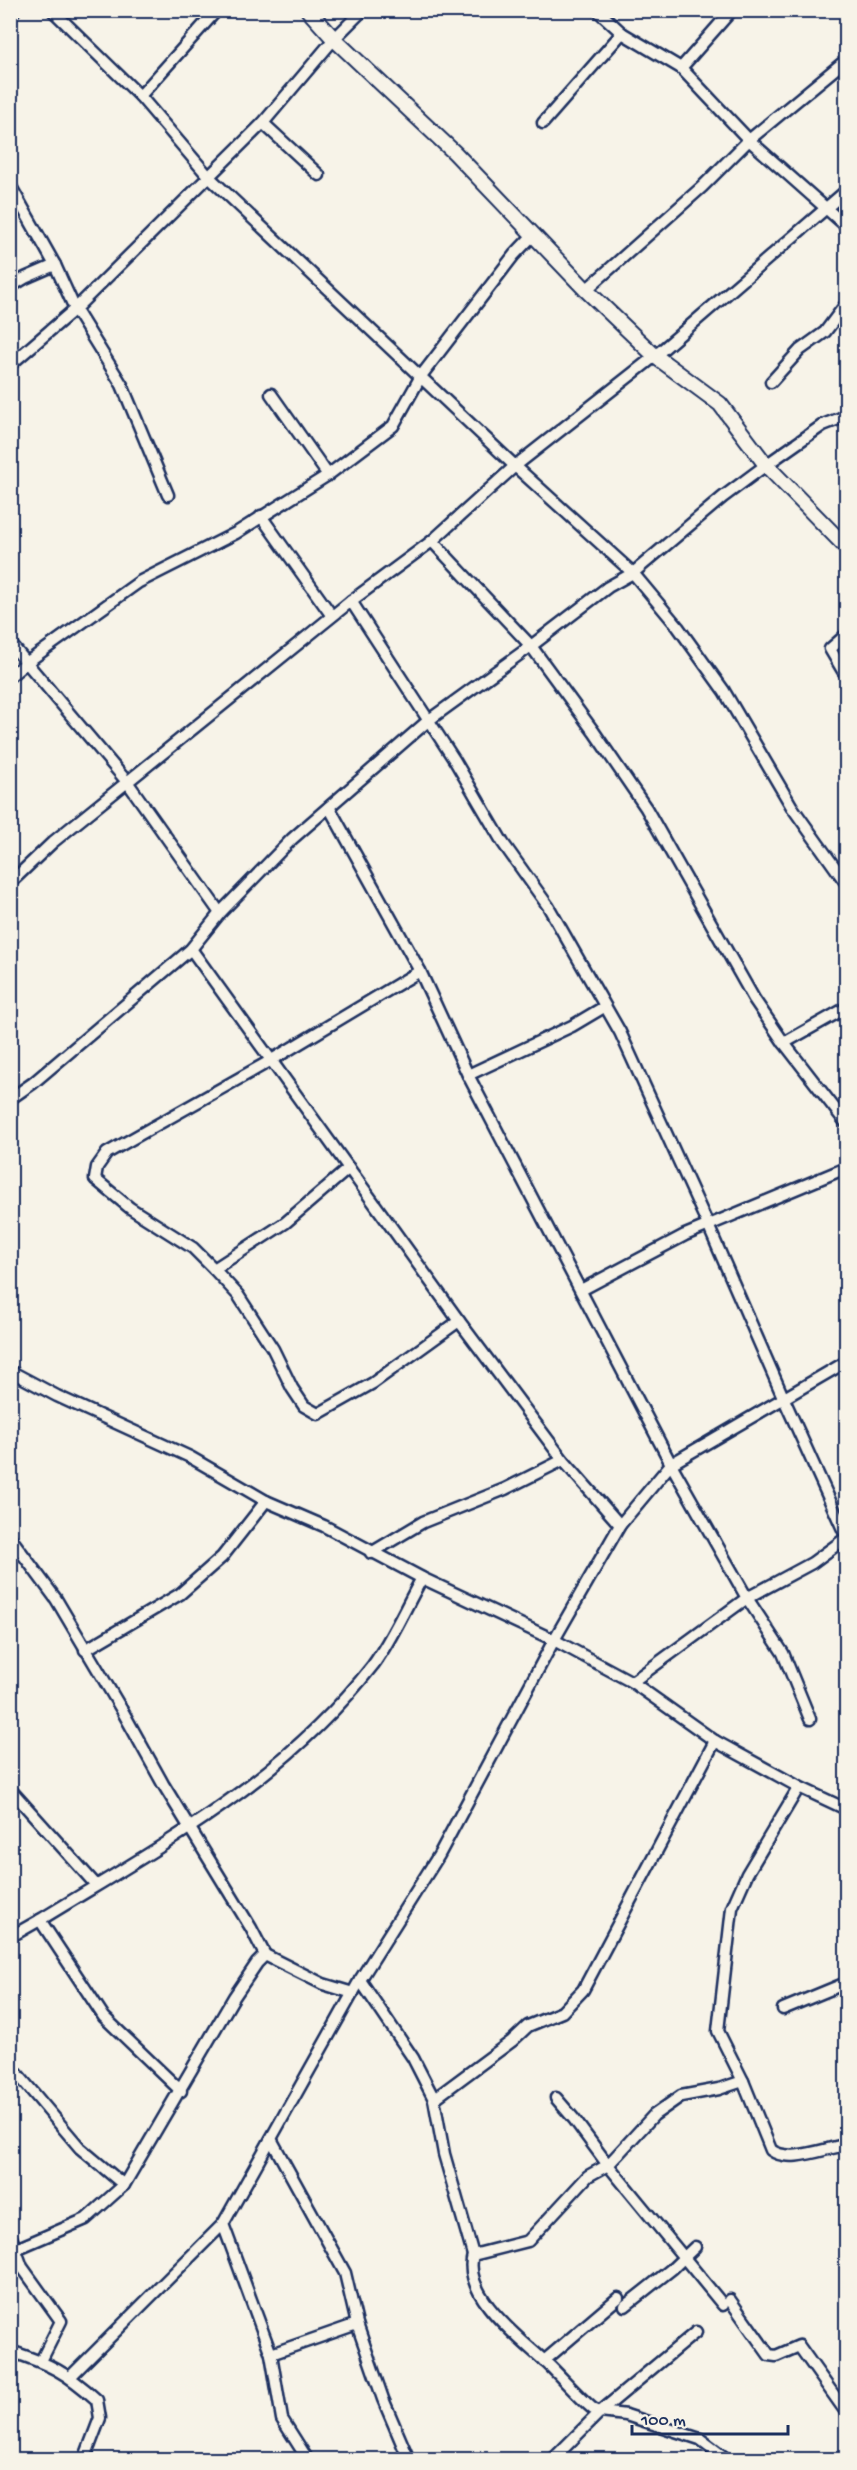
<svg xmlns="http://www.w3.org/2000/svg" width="857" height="2470" font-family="'Gochi Hand',sans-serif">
<rect width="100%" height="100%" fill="#f7f3e8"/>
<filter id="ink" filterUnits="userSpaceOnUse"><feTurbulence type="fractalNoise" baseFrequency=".0167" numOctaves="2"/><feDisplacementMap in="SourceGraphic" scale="12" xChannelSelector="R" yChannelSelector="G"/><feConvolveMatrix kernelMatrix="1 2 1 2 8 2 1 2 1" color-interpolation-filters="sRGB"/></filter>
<g filter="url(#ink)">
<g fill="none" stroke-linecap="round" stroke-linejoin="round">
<defs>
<g id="minor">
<path d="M52 10 140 96 209 177 515 466 633 573 678 627 724 691 792 807 846 883"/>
<path d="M597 10 622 33 681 68 749 140 846 226"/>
<path d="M681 68 732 10"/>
<path d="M140 96 217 10"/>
<path d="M263 123 319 175"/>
<path d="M543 123 622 33"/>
<path d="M10 185 55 265 75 309 122 385 168 495"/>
<path d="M10 287 25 278 55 265"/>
<path d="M586 290 702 187 749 140 846 60"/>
<path d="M10 365 75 309 263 123 334 39 363 10"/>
<path d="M771 382 800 350 825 332 846 304"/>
<path d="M271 394 328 475"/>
<path d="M261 516 332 616"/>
<path d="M432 541 531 646 594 732 646 808 754 999 784 1043 846 1123"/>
<path d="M351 601 455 761 503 843 548 906 620 1032 708 1225 783 1397 846 1536"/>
<path d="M10 643 128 783 220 913"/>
<path d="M843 671 830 649 846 635"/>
<path d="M10 676 26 663 139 582 236 533 328 475 393 426 421 376 514 255 534 234"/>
<path d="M329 807 420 971 468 1075 671 1464 747 1598 783 1653 810 1719"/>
<path d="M10 883 53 842 351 601 432 541 515 466 655 356 846 191"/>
<path d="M191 949 459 1321 563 1460 620 1525"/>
<path d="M420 971 270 1061 107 1153 97 1167 95 1179 130 1208 193 1248 214 1269 238 1295 273 1349 292 1388 304 1406 318 1414 373 1383 459 1321"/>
<path d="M784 1043 846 1008"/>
<path d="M468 1075 572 1026 604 1007"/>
<path d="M10 1099 33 1083 191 949 220 913 292 839 429 720 531 646 608 587 633 573 723 497 766 465 823 425 846 416"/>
<path d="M214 1269 285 1223 349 1168"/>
<path d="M581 1290 685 1235 846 1168"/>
<path d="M10 1371 57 1396 190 1457 266 1501 324 1526 422 1578 554 1640 632 1682 715 1741 799 1787 846 1809"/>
<path d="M10 1537 56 1599 123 1712 163 1784 251 1928 265 1955 257 1963 234 1997 124 2185 86 2219 16 2249"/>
<path d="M371 1553 423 1522 505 1489 563 1460"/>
<path d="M85 1650 180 1594 222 1557 266 1501"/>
<path d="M632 1682 747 1598 812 1563 846 1538"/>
<path d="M799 1787 747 1874 732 1908 718 2031 743 2081 771 2150C789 2164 825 2148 846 2145"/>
<path d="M10 1789 96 1885"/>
<path d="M10 1937 40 1920"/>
<path d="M265 1955 323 1984 353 1993"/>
<path d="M360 1980 413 2058 434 2099 444 2154 473 2255C461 2297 525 2342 551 2367 565 2381 578 2396 593 2409L600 2412 626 2415 700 2439 728 2460"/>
<path d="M783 2009 846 1983"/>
<path d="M10 2065 80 2148 124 2185"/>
<path d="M181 2091 104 2017 40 1920C162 1845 283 1781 373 1665 392 1639 406 1606 422 1578"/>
<path d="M556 2098 574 2119 608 2165 723 2305"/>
<path d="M434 2099 512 2041 528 2026 562 2012 583 1990 715 1741"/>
<path d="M271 2139 345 2273 357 2324 383 2399 409 2460"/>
<path d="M223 2224 271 2354 282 2419 308 2460"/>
<path d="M10 2234 22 2267 61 2321 41 2361"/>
<path d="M473 2255 528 2241 588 2176 608 2165 654 2115 681 2096 719 2089 743 2081"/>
<path d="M730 2300 769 2355 776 2356 799 2346 846 2412"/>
<path d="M625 2306 673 2268 695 2247"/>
<path d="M10 2351C50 2364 66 2372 97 2400L100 2418 84 2460"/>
<path d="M271 2354 357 2324"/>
<path d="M544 2361 618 2298"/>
<path d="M71 2376 223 2224 360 1980 439 1855 554 1640 620 1525 671 1464 846 1362"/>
<path d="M552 2460 600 2412 696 2332"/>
</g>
<path id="tertiary" d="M308 10 334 39 455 153 586 290 655 356 720 404 766 465 846 547"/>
<path id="secondary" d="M10 12 12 10"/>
</defs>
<use href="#minor" stroke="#1b2f5e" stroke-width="15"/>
<use href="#tertiary" stroke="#1b2f5e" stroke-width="18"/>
<use href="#secondary" stroke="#1b2f5e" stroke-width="20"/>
<use href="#minor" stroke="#f7f3e8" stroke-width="10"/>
<use href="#tertiary" stroke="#f7f3e8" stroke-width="14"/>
<use href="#secondary" stroke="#f7f3e8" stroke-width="15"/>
</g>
</g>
<rect width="857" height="2470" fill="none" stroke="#f7f3e8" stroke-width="36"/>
<rect x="18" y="18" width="821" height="2434" fill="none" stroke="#1b2f5e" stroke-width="2" filter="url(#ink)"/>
<path d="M632 2425v9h156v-9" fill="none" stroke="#1b2f5e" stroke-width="3"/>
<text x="641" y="2425" font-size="18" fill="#1b2f5e" stroke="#f7f3e8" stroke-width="4.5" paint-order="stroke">100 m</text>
</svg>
